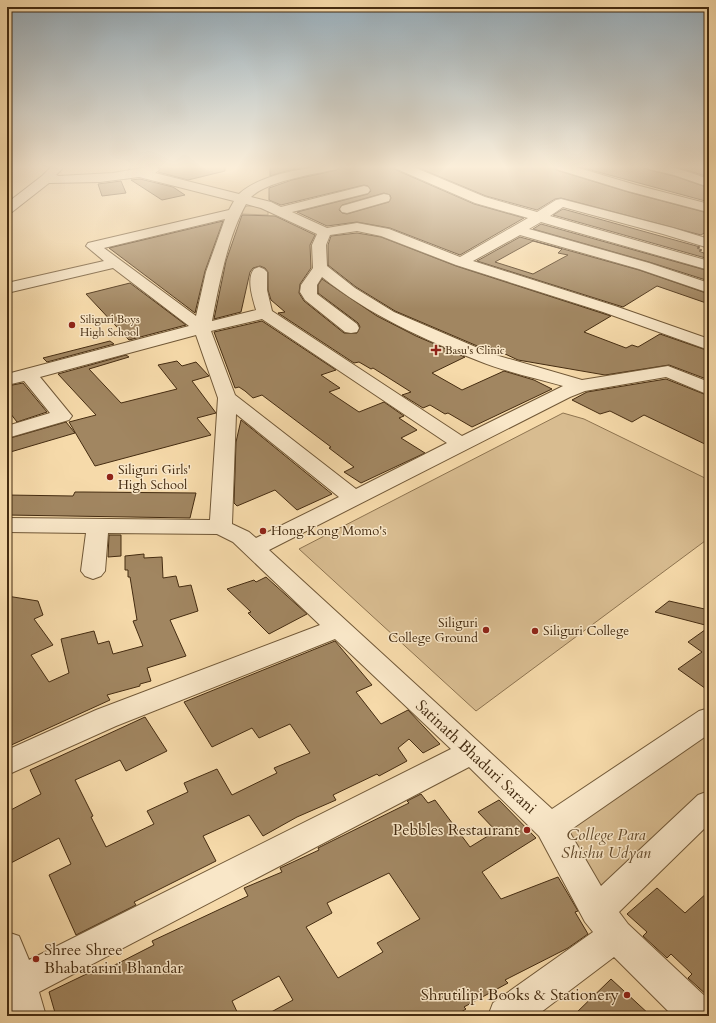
<svg xmlns="http://www.w3.org/2000/svg" width="716" height="1023" font-family="Cardo,serif">
<rect width="100%" height="100%" fill="#f6daaa"/>
<filter id="stains"><feTurbulence type="fractalNoise" baseFrequency=".005" numOctaves="4"/><feColorMatrix values="0 0 0 0 .2 0 0 0 0 .09 0 0 0 0 .02 0 0 0 .5 -.17"/></filter>
<radialGradient id="worn" r=".72"><stop offset=".6" stop-color="#630" stop-opacity="0"/><stop offset="1" stop-color="#630" stop-opacity=".3"/></radialGradient>
<g fill="#d8bc90" stroke="#8e7450">
<path d="M247 206H254L268 209V215L242 214 243 208Z"/>
<path d="M563 413 584 419 709 480V538L476 711 299 549Z"/>
<path d="M709 730V793L598 902 560 833Z"/>
</g>
<g fill="#a18661" stroke="#452c11" fill-rule="evenodd">
<path d="M158 166H225V171L188 180 158 172 160 170Z"/>
<path d="M270 166H318L286 171 270 176Z"/>
<path d="M340 166H394L396 170 474 204 524 218 460 255 390 228 357 222 327 226 297 212 368 194 371 191 368 186 364 185 281 205 269 200V188L292 180 337 170ZM384 193 390 195 391 198 389 202 347 214 342 213 339 210 342 205Z"/>
<path d="M414 166H553L556 170 628 192 704 212 709 211V230L701 235 561 198 555 199 537 210 486 196Z"/>
<path d="M576 166H640L649 170 674 176 709 188V202Z"/>
<path d="M670 166H709V177L686 170Z"/>
<path d="M140 179 173 187 185 195 162 200 131 180Z"/>
<path d="M121 181 126 193 102 196 98 184Z"/>
<path d="M563 209 700 247 697 248 702 250 699 251 701 252 709 255V259L553 215Z"/>
<path d="M242 215 275 216 315 235 310 245 311 268 300 284 299 293 304 301 344 333H357L360 327 358 323 318 293V285L322 279 377 316 416 336 465 357 432 373 462 390 504 371 534 380 552 389 472 427 448 413 445 414 430 405 423 408 402 395 411 392 373 368 371 369 359 362 354 363 278 313 285 312 271 300 268 290V272L265 268 260 266 253 268 250 272 241 312 214 319 226 261Z"/>
<path d="M223 221 205 271 195 313 109 248Z"/>
<path d="M541 224 709 271V281L649 262 533 229Z"/>
<path d="M357 233 381 237 456 266 611 316 584 332 626 348 632 345 638 347 660 334 709 351V380L669 365 605 375 518 360 488 346 482 348 395 311 356 287 328 265V245L331 236Z"/>
<path d="M520 237 639 270 709 294V304L657 286 623 307 477 261ZM533 241 562 249 558 253 568 255 533 274 495 262Z"/>
<path d="M130 283 186 325 129 340 86 294Z"/>
<path d="M262 321 336 370 321 375 340 388 329 392 359 412 384 402 404 416 399 418 417 430 401 438 425 453 361 483 344 472 354 467 329 448 331 447 262 395 253 398 245 391 239 387 235 388 214 332Z"/>
<path d="M110 341 114 344 47 362 43 358Z"/>
<path d="M126 355 129 357 89 369 121 403 177 389 158 365 177 361 182 366 196 362 209 376 192 381 216 413 197 418 211 435 95 466 69 422 96 415 58 374Z"/>
<path d="M666 379 709 396V446L644 415 632 422 610 411 600 414 572 400 587 392Z"/>
<path d="M23 383 47 412 17 422 7 409V386Z"/>
<path d="M241 420 262 437 332 494 297 510 275 490 237 506 234 503 236 442Z"/>
<path d="M66 422 75 433 7 453V439Z"/>
<path d="M75 492H84L196 493 190 518 7 515V495L73 496Z"/>
<path d="M109 535H121V556L108 557Z"/>
<path d="M144 554V558L162 557 163 578 176 576 179 587 191 585 198 611 170 620 186 656 147 668 151 681 140 684V686L107 695 110 700 7 747V596L38 601 43 615 34 619 53 645 31 655 49 682 69 673 61 639 94 631 98 644 109 641 113 654 143 646 133 621 137 620 130 577H128V570H125V556Z"/>
<path d="M266 577 307 614 269 634 248 613 251 612 227 589 254 580 256 582Z"/>
<path d="M669 601 709 610V626L655 612Z"/>
<path d="M709 627V691L678 669 702 652 688 642Z"/>
<path d="M335 641 372 685 356 692 381 724 408 710 440 744 423 753 409 739 398 748 407 761 379 776 377 774 333 795 336 800 297 817 263 836 249 815 203 836 216 861 134 902 136 905 76 935 49 875 71 864 59 838 7 865V812L41 794 30 770 145 717 167 751 126 771 120 760 75 780 93 816 91 817 106 847 154 824 147 811 188 792 184 783 217 769 232 795 277 773 274 768 310 753 290 724 259 738 252 728 212 747 184 702Z"/>
<path d="M421 794 428 803 435 800 470 847 496 831 478 812 499 800 536 838 482 872 501 899 558 877 578 911 575 912 588 934 568 948 505 980 508 983 464 1007 466 1009 455 1016H264L293 1000 279 976 232 1001 239 1016H56L49 992 101 967 103 971 154 945 152 941 248 896 244 888 282 872 280 868 319 850 318 848 332 841 409 803 407 801ZM389 873 420 919 377 943 383 952 338 978 306 927 332 913 327 903Z"/>
<path d="M657 888 685 913 709 891V997L688 978 692 974 671 954 667 958 643 936 647 932 627 914Z"/>
<path d="M611 979 651 1016H573Z"/>
</g>
<g fill="none" stroke-linecap="round" stroke-linejoin="round">
<defs>
<g id="minor">
<path d="M52 166H60L62 169 56 175 59 176 113 173 153 166 157 167 159 170 155 173 239 194C260 174 311 166 339 166L337 169C315 174 267 181 251 197L271 202 281 207 364 186 368 187 370 190 368 193 292 212 327 228 357 223 389 229 460 257 528 218 475 203 397 169 395 166H411L485 197 537 212 556 200 561 199 673 228 709 239V248L663 234 563 207 550 216 709 261V270L541 222 529 229 649 263 709 283V293L639 269 520 235 473 261 615 306 709 339V350L603 312 456 265 381 236 357 231 330 235 326 245 327 266 355 288 394 312 492 354 582 380 668 366 709 382V395L666 377 585 391 570 397 269 550 552 809 699 711 709 708V734L569 831 601 886 698 795 709 791V824L619 912 628 924 709 1000V1016H673L614 957 536 1016H488L493 1003 593 932 585 922 539 836 469 767 39 992 46 1016H10L7 1006V932L19 936 29 960 451 749 335 639 116 726 7 775V750L96 710 320 625 233 542 217 534 108 533 105 571 101 576 93 579 85 576 81 571 86 533 7 532V518L210 520 218 398 196 335 40 377 72 416 69 420 7 438V426L50 413 24 381 7 385V374L189 326 113 268 7 293V283L104 261 86 246 88 243 229 210 234 201 139 177 100 182 49 183 12 212 7 213V203L42 176ZM246 204 261 208 317 234 312 245 313 268 301 285 300 292 305 300 345 332 351 333 357 332 359 328 357 324 317 294V285L322 277C369 315 423 339 479 361 506 372 535 378 563 386L462 436 272 311 267 290V272L264 269 259 267 254 269C246 279 253 299 256 310L212 321C219 284 228 236 246 204ZM225 219 206 272 196 316 104 248ZM262 319 447 443 356 489 235 395 211 331ZM236 414 339 497 256 538 249 532 232 524Z"/>
<path d="M554 166H572L636 185 709 204V209L704 211 628 191 556 169Z"/>
<path d="M647 166C669 164 688 172 709 179V187L674 175 649 169Z"/>
<path d="M384 194 389 195 390 198 389 201 347 213 342 212 340 209 342 206Z"/>
</g>
</defs>
<use href="#minor" stroke="#715837" stroke-width="2"/>
<use href="#minor" fill="#f9e7c8" fill-rule="evenodd"/>
</g>
<linearGradient id="sky" x2="0" y2="1"><stop stop-color="#95acba"/><stop offset="0.54" stop-color="#fbeed9"/><stop offset="1" stop-color="#fbeed9" stop-opacity="0"/></linearGradient>
<rect width="716" height="309" fill="url(#sky)"/>
<g fill="#8f2418" stroke="#f9e7c8" stroke-width="1.5">
<circle cx="72" cy="325" r="4"/>
<path d="M434 344h4v4h4v4h-4v4h-4v-4h-4v-4h4z"/>
<circle cx="110" cy="477" r="4"/>
<circle cx="263" cy="531" r="4"/>
<circle cx="486" cy="630" r="4"/>
<circle cx="535" cy="631" r="4"/>
<circle cx="527" cy="830" r="4"/>
<circle cx="36" cy="959" r="4"/>
<circle cx="627" cy="995" r="4"/>
</g>
<g text-anchor="middle" dominant-baseline="central" stroke-width="3" stroke-linejoin="round" paint-order="stroke">
<g font-size="11" fill="#452c11" stroke="#f9e7c8" text-anchor="start">
<text x="80" y="319">Siliguri Boys<tspan x="80" dy="13">High School</tspan></text>
<text x="445" y="350">Basu's Clinic</text>
</g>
<g font-size="13" fill="#452c11" stroke="#f9e7c8" text-anchor="start">
<text x="118" y="470">Siliguri Girls'<tspan x="118" dy="15">High School</tspan></text>
<text x="271" y="531">Hong Kong Momo's</text>
<text x="478" y="623" text-anchor="end">Siliguri<tspan x="478" dy="15">College Ground</tspan></text>
<text x="543" y="631">Siliguri College</text>
</g>
<g font-size="16" fill="#452c11" stroke="#f9e7c8">
<text transform="translate(476 757) rotate(43)">Satinath Bhaduri Sarani</text>
</g>
<g font-size="16" fill="#452c11" stroke="#f9e7c8" text-anchor="end">
<text x="519" y="830">Pebbles Restaurant</text>
<text x="44" y="950" text-anchor="start">Shree Shree<tspan x="44" dy="18">Bhabatarini Bhandar</tspan></text>
<text x="619" y="995">Shrutilipi Books &amp; Stationery</text>
</g>
<g font-size="16" font-style="italic" fill="#62492a" stroke="#f9e7c8">
<text x="606" y="835">College Para<tspan x="606" dy="18">Shishu Udyan</tspan></text>
</g>
</g>
<rect width="716" height="1023" fill="none" stroke="#f6daaa" stroke-width="24"/>
<rect x="8" y="8" width="700" height="1007" fill="none" stroke="#452c11" stroke-width="2"/>
<rect x="12" y="12" width="692" height="999" fill="none" stroke="#452c11"/>
<rect width="100%" height="100%" filter="url(#stains)"/>
<rect width="100%" height="100%" fill="url(#worn)"/>
</svg>
